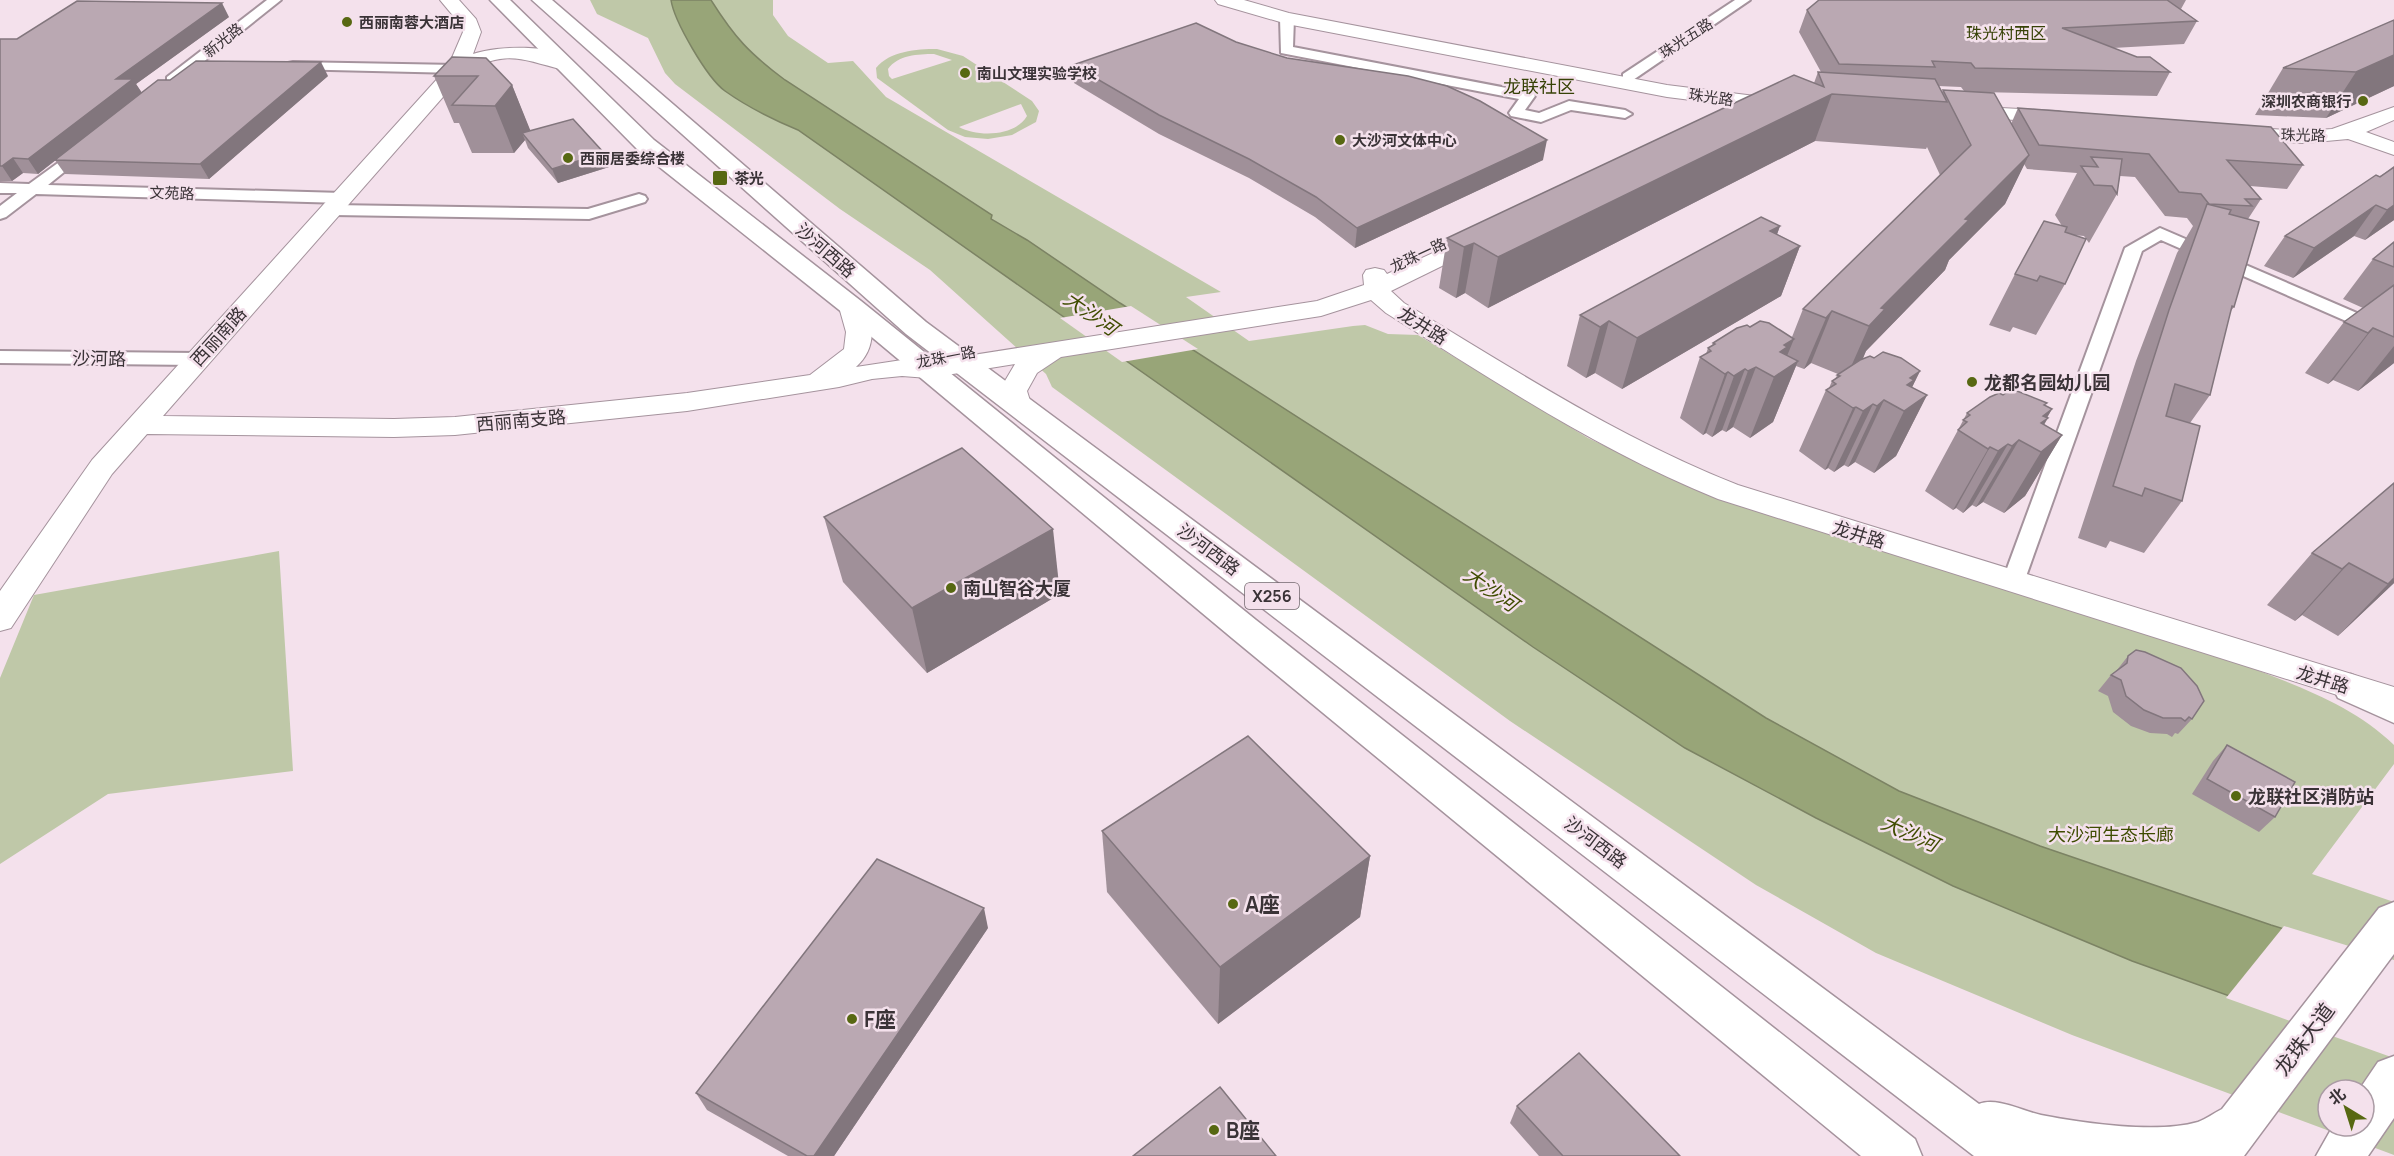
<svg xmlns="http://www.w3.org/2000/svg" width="2394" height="1156" font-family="Manrope,'Noto Sans SC',sans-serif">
<rect width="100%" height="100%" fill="#f4e1ec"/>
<g fill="#bfc8a8" fill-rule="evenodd">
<path d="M590 0H773V15L788 36 828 63 853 61 886 97 1221 292 1186 297 1249 341 1353 326 1365 325 1388 334 1418 335 1588 438 1687 485 2249 667C2300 687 2354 706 2394 745V764L2312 874 2394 902V1155L2072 1035 1876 953 1756 885 1510 721 1052 387 1046 374 930 270 840 209 675 84 665 73 648 38 597 14ZM2328 1090H2364V1126H2328Z"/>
<path d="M937 49 963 56 1032 101 1039 111 1036 122 1012 135 988 139 965 137 948 130 877 78 876 68C890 51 916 49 937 49ZM934 54 952 60 892 79 889 76 888 69C898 55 918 54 934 54ZM1021 104 1027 116C1015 137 977 137 959 127Z"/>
<path d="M279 551 293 771 108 794 0 864V678L34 595Z"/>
</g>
<path fill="#98a578" stroke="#7c8364" stroke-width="1.5" d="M671 0H711C735 38 749 53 785 80L992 215 991 219 1027 240 1120 303 1766 718 1899 791 2040 846 2271 925 2394 963V1055L2132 961 1953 886 1816 818 1685 748 1533 647 798 130C774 120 746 106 725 91 707 78 674 21 671 0Z"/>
<g fill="#f4e1ec">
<path d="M1131 306 1198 349 1122 362 1060 318Z"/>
<path d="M2284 926 2394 960V1058L2226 998Z"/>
</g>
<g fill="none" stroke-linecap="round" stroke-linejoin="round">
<defs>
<g id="street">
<path d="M267 0H281L177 83H167V77Z"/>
<path d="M1735 0H1750L1633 80H1623V74Z"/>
<path d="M1287 14 1294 18 1293 47 1533 93 1535 96 1525 110 1539 113 1569 101 1625 110 1632 114 1625 118 1571 110 1541 122 1511 116 1509 113 1519 99 1281 53 1280 18Z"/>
<path d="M293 62 457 65 464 69 457 73 288 69V63Z"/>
<path d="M84 144 89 146 92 149 89 152 48 185 343 193 351 198 343 203 36 194 6 217 0 219V206L17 193H0V183L29 184Z"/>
<path d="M639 194 645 196 647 199 645 202 589 219 333 215 325 210 333 205 588 209Z"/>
<path d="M2160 228 2394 329V342L2161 240 2142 251 2024 582 2021 588 2013 590 2005 588 2002 582 2125 248Z"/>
<path d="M0 351 197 353 206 359 197 365 0 363Z"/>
</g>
<g id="secondary">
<path d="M440 0H459L476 19 481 32 473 54C496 46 558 42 574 64L564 70C520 59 507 49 464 73L163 416 394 419 455 417 687 393 810 375 844 349 846 332 839 307 843 302 852 299 861 302C876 323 876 349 856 367L902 360 928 362 1317 301 1364 285 1363 275 1366 270 1375 268 1384 270 1387 274 1483 230 1491 232 1495 237 1491 242 1391 291 1404 303C1513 369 1619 438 1738 485L2394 687V713L1718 499C1599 451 1494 381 1386 313L1371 300 1321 316 1061 357 1037 373 1027 391 1031 404 1027 410 1017 413 1007 410 999 391 1015 364 928 378 902 376 872 379 839 387 687 411 455 435 394 437 147 434 112 474 11 628 0 631V591L92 460 448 67 463 32 460 24Z"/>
<path d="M1215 0H1244L1289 13 1667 85 1779 99 1786 101 1789 105 1786 109 1779 111 1667 97 1287 24 1218 4Z"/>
<path d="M1963 106 2058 111 2065 113 2068 117 2065 121 2058 123 1956 116 1953 112 1956 108Z"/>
<path d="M2394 107V120L2366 132 2394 142V155L2348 139 2304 143 2236 139 2229 137 2225 133 2229 129 2236 127 2304 131 2332 129Z"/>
</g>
<g id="primary">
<path d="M490 0H510L654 140 861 301 1256 620 1915 1139 1922 1156H1861L1232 638 843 313 638 150Z"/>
<path d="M532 0H552L926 322 1979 1104C1997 1097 2022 1111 2041 1115 2082 1123 2157 1134 2198 1122 2206 1119 2214 1113 2222 1109L2379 908 2394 902V954L2244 1156H1974L906 334Z"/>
<path d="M2351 674 2394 693V723L2338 698 2333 688 2338 678Z"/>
<path d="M2394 1056V1118L2368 1156H2316L2333 1126H2364V1090H2359L2378 1062Z"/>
</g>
</defs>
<use href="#street" stroke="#a5939d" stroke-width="4"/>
<use href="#secondary" stroke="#a5939d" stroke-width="2"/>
<use href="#primary" stroke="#a5939d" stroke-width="3"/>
<use href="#street" fill="#fff" fill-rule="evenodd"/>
<use href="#secondary" fill="#fff" fill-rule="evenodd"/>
<use href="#primary" fill="#fff" fill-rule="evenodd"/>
</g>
<g fill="#a09099" fill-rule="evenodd">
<path d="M1819 0H2186L2181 9 2197 21 2184 44 2113 48 2170 72 2157 96 1980 92 2011 124 2018 108 2303 165 2287 189 2250 186 2261 199 2248 219 2234 307 2230 312 2210 395 2190 423 2182 501 2144 553 2110 541 2106 548 2078 538 2136 361 2177 253 2193 226 2187 218 2165 216 2135 177 2120 176 2117 194 2089 243 2084 236 2073 235 2065 284 2036 335 2013 327 2010 332 1989 325 2015 274 2062 226 2055 215 2077 173 2027 169 2024 164 2005 204 1949 260 1945 270 1866 351 1862 359 1874 358 1920 371 1912 387 1927 395 1896 456 1874 473 1855 462 1848 467 1844 465 1834 472 1828 468 1825 470 1799 451 1826 390 1829 388 1832 381 1835 379 1838 374 1811 363 1804 369 1796 366 1773 422 1750 438 1733 427 1726 432 1722 430 1712 437 1706 433 1703 435 1680 418 1700 357 1706 354 1708 348 1712 346 1713 343 1750 327 1792 337 1803 309 1940 175 1927 147 1926 149 1815 141 1488 308 1465 293 1456 298 1439 288 1447 238 1814 83 1818 72H1821L1799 32 1807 10ZM1938 86 1961 87 1964 91 1943 90 1942 92Z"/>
<path d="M229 17 136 84 142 93 170 80 328 76 209 179 65 174 55 160 38 174 23 173 12 181H0V39H17Z"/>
<path d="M2394 20V86L2326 118 2255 115 2283 68Z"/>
<path d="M1236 42 1543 160 1355 248 1315 217 1249 178 1159 134 1074 83 1073 65Z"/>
<path d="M452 57 512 85 530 131 609 167 558 183 528 148 525 140 514 153H472L459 123H454L434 76Z"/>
<path d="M2394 167V220L2365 240 2354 236 2293 278 2264 266 2285 236Z"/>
<path d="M1780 226 1777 234 1800 246 1781 296 1622 389 1595 373 1586 378 1567 366 1580 315Z"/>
<path d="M2394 242V363L2358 391 2333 380 2328 384 2305 373 2344 322 2363 308 2343 299 2373 259Z"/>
<path d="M2003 395 2045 405 2052 409 2043 425 2062 435 2025 496 2004 513 1983 502 1976 507 1972 505 1963 513 1956 508 1953 510 1925 491 1958 430 1967 413Z"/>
<path d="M2394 483V583L2338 636 2302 615 2295 621 2267 605 2312 553Z"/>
<path d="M824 517 1060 594 927 673 843 582Z"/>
<path d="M2128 656 2192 719 2178 734 2175 733 2172 737 2167 734 2150 733 2131 726 2113 712 2108 696 2098 691 2111 675 2117 670Z"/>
<path d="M2227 745 2275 817 2259 832 2192 794 2213 761Z"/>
<path d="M1102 831 1370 856 1360 917 1218 1024 1107 892Z"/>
<path d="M988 928 834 1156H788L707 1110 696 1093Z"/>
<path d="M1517 1106 1680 1156H1539L1510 1123Z"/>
</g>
<g fill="#82767d">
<path d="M222 3 229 17 136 84 142 93 38 174 28 159 116 79Z"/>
<path d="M2394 55V86L2326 118 2356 72Z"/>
<path d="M321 62 328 76 209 179 200 164Z"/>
<path d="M512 85 531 132 522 133 525 140 514 153 495 106Z"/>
<path d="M1832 94 1815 141 1488 308 1498 257Z"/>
<path d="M1547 140 1543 160 1355 248 1357 228Z"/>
<path d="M604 153 609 167 558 183 552 169Z"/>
<path d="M2029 155 2005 204 1949 260 1945 270 1866 351 1862 361 1846 378 1869 326 1881 308 1965 219Z"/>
<path d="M13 158 23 173 12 181 2 166Z"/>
<path d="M2376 205 2354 236 2293 278 2314 248Z"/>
<path d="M2394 205V220L2365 240 2387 210Z"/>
<path d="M1780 226 1766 265 1800 246 1781 296 1622 389 1637 338 1770 231Z"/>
<path d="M1474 243 1465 293 1456 298 1464 247Z"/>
<path d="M1832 311 1811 363 1804 369 1826 318Z"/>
<path d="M1609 321 1595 373 1586 378 1600 327Z"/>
<path d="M2373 328 2333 380 2328 384 2368 333Z"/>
<path d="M1794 339 1780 373 1798 361 1773 422 1750 438 1774 377 1780 352 1784 345Z"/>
<path d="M2394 346V363L2358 391Z"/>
<path d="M1756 367 1733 427 1726 432 1748 371Z"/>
<path d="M1745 369 1722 430 1712 437 1734 376Z"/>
<path d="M1920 371 1901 410 1896 407 1910 378Z"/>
<path d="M1728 372 1706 433 1703 435 1725 374Z"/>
<path d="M1927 395 1896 456 1874 473 1904 411Z"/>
<path d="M1884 400 1855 462 1848 467 1877 406Z"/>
<path d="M1873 404 1844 465 1834 472 1863 411Z"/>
<path d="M1856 407 1828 468 1825 470 1853 408Z"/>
<path d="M2052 409 2046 419 2048 418 2031 447 2043 416Z"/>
<path d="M2062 435 2025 496 2004 513 2041 452Z"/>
<path d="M2019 440 1983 502 1976 507 2012 446Z"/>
<path d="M2008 444 1972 505 1963 513 1998 451Z"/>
<path d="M1990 447 1956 508 1953 510 1988 449Z"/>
<path d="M1053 529 1060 594 927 673 912 608Z"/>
<path d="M2349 563 2302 615 2295 621 2342 569Z"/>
<path d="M2394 578V583L2338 636 2388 584Z"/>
<path d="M1370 856 1360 917 1218 1024 1220 967Z"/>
<path d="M984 908 988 928 834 1156H814Z"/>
</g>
<g fill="#baa8b2" stroke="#82767d" stroke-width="1.5">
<path d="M1819 0H2167L2197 21 2062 28 2137 57H2150L2170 72 1975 68 1971 63 1932 61 1935 67 1839 64 1807 10Z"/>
<path d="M77 1 222 3 116 79H133L28 159 13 158 2 166H0V39H17Z"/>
<path d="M2394 20V55L2356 72 2283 68Z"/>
<path d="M1196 23 1236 42 1287 58 1408 76 1447 86 1480 101 1547 140 1357 228 1316 197 1249 159 1159 115 1073 65Z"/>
<path d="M452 57 486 58 512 85 495 106 452 105 478 76H434Z"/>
<path d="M196 61 321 62 200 164 55 160 158 80H170Z"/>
<path d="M1818 72 1935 79 1947 102 1832 94 1498 257 1474 243 1464 247 1447 238 1794 75 1824 87Z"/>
<path d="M1943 90 1994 93 2029 155 1965 219 1969 220 1881 308 1885 309 1869 326 1832 311 1826 318 1803 309 1971 145Z"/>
<path d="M2018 108 2271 127 2303 165 2227 160 2261 199H2245L2252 206 2209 204 2201 194 2179 192 2149 154 2039 145Z"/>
<path d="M573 119 604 153 552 169 522 133Z"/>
<path d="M2091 157 2122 159 2117 194 2112 186 2094 185 2081 166 2098 167Z"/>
<path d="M2394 167V205L2387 210 2376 205 2314 248 2285 236 2376 175 2380 177Z"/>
<path d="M2207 204 2231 210 2229 214 2259 222 2234 307 2232 306 2210 395 2175 384 2166 416 2200 426 2182 501 2145 488 2142 496 2113 486 2169 310Z"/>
<path d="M1761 217 1780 226 1770 231 1800 246 1637 338 1609 321 1600 327 1580 315Z"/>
<path d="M2044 221 2067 227 2065 232 2086 239 2065 284 2040 276 2037 281 2015 274Z"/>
<path d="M2394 242V267L2373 259Z"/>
<path d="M2394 285V337L2373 328 2368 333 2344 322Z"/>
<path d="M1760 321 1769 323 1794 339 1784 345 1787 347 1780 352 1798 361 1774 377 1756 367 1748 371 1745 369 1734 376 1728 372 1725 374 1700 357 1711 351 1708 348 1715 344 1713 343 1737 328 1747 325 1750 327Z"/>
<path d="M1883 352 1901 358 1920 371 1910 378 1914 380 1907 385 1927 395 1904 411 1884 400 1877 406 1873 404 1863 411 1856 407 1853 408 1826 390 1836 384 1832 381 1840 376 1837 375 1860 360 1870 356 1874 358Z"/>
<path d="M2012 389 2047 403 2044 405 2052 409 2043 416 2048 418 2041 423 2062 435 2041 452 2019 440 2012 446 2008 444 1998 451 1990 447 1988 449 1958 430 1967 422 1963 420 1970 415 1967 413 1990 397 1999 393 2003 395Z"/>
<path d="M962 448 1053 529 912 608 824 517Z"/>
<path d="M2394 483V578L2388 584 2349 563 2342 569 2312 553Z"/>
<path d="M2136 650 2145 652 2181 668 2197 686 2204 701 2192 719 2189 717 2185 721 2181 718H2163L2144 710 2126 696 2121 680 2111 675 2127 663 2128 656Z"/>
<path d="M1248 736 1370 856 1220 967 1102 831Z"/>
<path d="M2227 745 2295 782 2275 817 2207 779Z"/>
<path d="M877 859 984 908 814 1156H807L696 1093Z"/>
<path d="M1579 1053 1680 1156H1563L1517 1106Z"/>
<path d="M1220 1087 1276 1156H1133Z"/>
</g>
<g fill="#576812" stroke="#f4e1ec" stroke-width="2">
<circle cx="347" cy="22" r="6"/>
<circle cx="965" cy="73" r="6"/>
<circle cx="2363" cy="101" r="6"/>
<circle cx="1340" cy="140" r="6"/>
<circle cx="568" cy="158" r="6"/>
<rect x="712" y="170" width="16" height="16" rx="3"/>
<circle cx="1972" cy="382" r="6"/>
<circle cx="951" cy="588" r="6"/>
<circle cx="2236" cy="796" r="6"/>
<circle cx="1233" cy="904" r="6"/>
<circle cx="852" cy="1019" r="6"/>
<circle cx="1214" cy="1130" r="6"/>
</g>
<g text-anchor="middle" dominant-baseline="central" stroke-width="5" stroke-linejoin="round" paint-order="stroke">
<g font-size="15" font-weight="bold" fill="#3a3337" stroke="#f4e1ec" text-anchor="start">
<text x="359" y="22">西丽南蓉大酒店</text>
<text x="977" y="73">南山文理实验学校</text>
<text x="2351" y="101" text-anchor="end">深圳农商银行</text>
<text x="1352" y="140">大沙河文体中心</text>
<text x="580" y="158">西丽居委综合楼</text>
<text x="734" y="178">茶光</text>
</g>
<g font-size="15" fill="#3a3337" stroke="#f4e1ec">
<text transform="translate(1686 38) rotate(-33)">珠光五路</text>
<text transform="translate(223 40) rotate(-38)">新光路</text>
<text transform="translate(1711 97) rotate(8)">珠光路</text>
<text transform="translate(2303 135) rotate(1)">珠光路</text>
<text transform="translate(172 193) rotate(2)">文苑路</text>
<text transform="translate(1418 255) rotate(-25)">龙珠一路</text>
<text transform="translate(946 357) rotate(-11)">龙珠一路</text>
</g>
<g font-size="16" fill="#374207" stroke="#f4e1ec">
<text x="2006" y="33">珠光村西区</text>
</g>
<rect fill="#f4e1ec" stroke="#72676d" stroke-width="1.5" x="1245" y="583" width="54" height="26" rx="4.5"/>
<g font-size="16" font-weight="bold" fill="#3a3337">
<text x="1272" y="596">X256</text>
</g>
<g font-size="18" fill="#374207" stroke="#f4e1ec">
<text x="1539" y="86">龙联社区</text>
</g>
<g font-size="18" fill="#3a3337" stroke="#f4e1ec">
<text transform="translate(826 250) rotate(41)">沙河西路</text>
<text transform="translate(1423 325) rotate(32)">龙井路</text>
<text transform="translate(218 336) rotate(-48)">西丽南路</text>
<text transform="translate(99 358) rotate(1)">沙河路</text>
<text transform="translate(521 420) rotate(-5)">西丽南支路</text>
<text transform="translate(1859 534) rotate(17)">龙井路</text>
<text transform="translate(1209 549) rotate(37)">沙河西路</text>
<text transform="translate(2323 679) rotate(17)">龙井路</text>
<text transform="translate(1596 842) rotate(37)">沙河西路</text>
</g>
<g font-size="18" font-weight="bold" fill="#3a3337" stroke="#f4e1ec" text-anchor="start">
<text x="1984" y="382">龙都名园幼儿园</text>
<text x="963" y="588">南山智谷大厦</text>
<text x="2248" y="796">龙联社区消防站</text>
</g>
<g font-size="18" fill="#3e4c00" stroke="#f4e1ec">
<text x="2111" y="834">大沙河生态长廊</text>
</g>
<g font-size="20" font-style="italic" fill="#3f4c00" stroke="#f4e1ec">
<text transform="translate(1091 313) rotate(35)">大沙河</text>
<text transform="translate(1491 589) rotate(35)">大沙河</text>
<text transform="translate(1910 833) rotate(24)">大沙河</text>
</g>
<g font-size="21" font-weight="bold" fill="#3a3337" stroke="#f4e1ec" text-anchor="start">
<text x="1245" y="904">A座</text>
<text x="864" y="1019">F座</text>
<text x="1226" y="1130">B座</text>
</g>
<g font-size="21" fill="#3a3337" stroke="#f4e1ec">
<text transform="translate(2304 1039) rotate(-53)">龙珠大道</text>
</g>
</g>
<g transform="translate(2346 1108) rotate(322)"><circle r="28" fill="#f4e1ec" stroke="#aa9ba4" stroke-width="1.5"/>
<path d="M0-4.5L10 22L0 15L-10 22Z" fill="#576812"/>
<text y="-9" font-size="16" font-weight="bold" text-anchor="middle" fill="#3a3337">北</text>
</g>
</svg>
